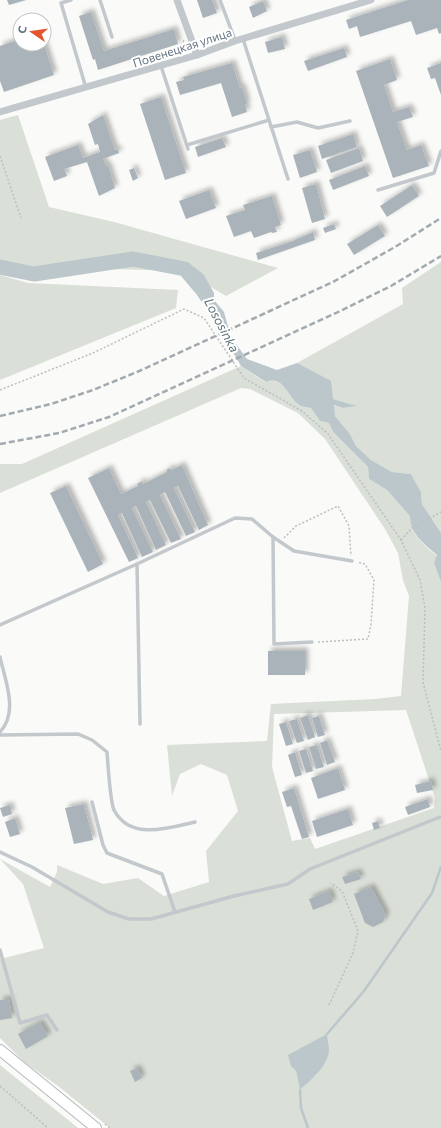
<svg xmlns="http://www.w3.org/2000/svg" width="441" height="1128" font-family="Commissioner,sans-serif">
<defs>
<filter id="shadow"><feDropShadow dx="3.5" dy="-3.5" stdDeviation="2" flood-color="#0004"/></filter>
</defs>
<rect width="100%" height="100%" fill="#fafaf8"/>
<g fill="#dadfd7" fill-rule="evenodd">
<path d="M18 115 49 207 114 222 278 268 226 296 184 271 35 267 0 261V120Z"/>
<path d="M441 262V533L422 504 421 492 411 474 392 472 371 460 356 446 350 434 335 416 333 405 343 408 356 406 333 399 297 363 403 304 402 288Z"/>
<path d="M0 275 28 283 178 290 176 308 0 380Z"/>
<path d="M241 366 265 382C283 375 287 396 299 405 302 407 307 407 311 408L320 421 329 423 333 432 368 467 369 479 387 490 411 516C409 534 424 545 437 556L434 563 441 582V1128H110L58 1086 24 1062 0 1038V959L44 948 23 884 0 859 50 887 57 872V865L103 884 138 878 164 896 209 882 206 851 238 811 227 775 201 764 180 774 172 796 167 745 267 741 271 704 375 699 401 696 409 596 403 580 398 553 385 529 325 439 298 413 250 389 241 388 0 493V464H22ZM406 710 435 798 434 808 315 849 310 838 292 841 272 767 274 714ZM296 1071 317 1074 300 1090Z"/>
<path d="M0 1065 78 1128H0Z"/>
</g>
<g fill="#bbc7cb">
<path d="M193 266 204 275 214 293V300L224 312 231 337 247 359 277 370 297 363 331 381 333 399 357 406 343 408 334 405 335 416 350 434 356 446 371 460 392 472 411 474 421 492 422 504 441 533V582L434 563 437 555C424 544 410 534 410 516L387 490 369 479 368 467 333 432 329 423 320 421 311 408C307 407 302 407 299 405 287 396 283 375 266 382L241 366 212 317 184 276Z"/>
<path d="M327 1034C327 1039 329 1045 329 1050 328 1066 311 1080 300 1090L296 1071 291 1066 288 1055Z"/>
</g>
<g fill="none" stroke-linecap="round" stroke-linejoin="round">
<g stroke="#bbc7cb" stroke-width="2.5">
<path d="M327 1034 364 991 432 893 441 867"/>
<path d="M300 1090 301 1108 308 1128"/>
</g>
<path stroke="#bbc7cb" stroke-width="15" d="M0 267 34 274 133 259 185 269 200 287"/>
</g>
<g fill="#aab3b9" filter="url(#shadow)">
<path d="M7 0H26L9 5Z"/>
<path d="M197 0H212L217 13 203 18Z"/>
<path d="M408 0H441V33L439 34 437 28 416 35 411 21 360 37 357 26 349 29 346 20Z"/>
<path d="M263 1 267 11 253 18 249 7Z"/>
<path d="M91 12 104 51 174 29 178 44 98 70 95 59 93 60 79 16Z"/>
<path d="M282 37 285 49 268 53 265 42Z"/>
<path d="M20 39V44H44L54 75 4 92 0 81V46Z"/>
<path d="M344 48 347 57 308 71 304 61Z"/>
<path d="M390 59 397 80 384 85 393 112 409 107 413 117 397 122 407 150 421 145 429 166 393 178 356 71Z"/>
<path d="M232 63 240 88 242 87 247 104 245 105 247 112 232 117 221 83 180 95 176 82 184 80 183 77Z"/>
<path d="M441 63V95L435 78 431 79 427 68Z"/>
<path d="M161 97 186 173 165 180 140 104Z"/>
<path d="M103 115 115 150 118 149 119 153 103 159 106 166 108 165 115 188 99 196 87 162 64 169 67 176 54 181 45 157 78 145 83 158 100 152 98 144 95 145 88 124Z"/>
<path d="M353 134 357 147 322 159 318 146Z"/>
<path d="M222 138 226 147 198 157 195 147Z"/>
<path d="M359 148 363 161 331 173 326 160Z"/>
<path d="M310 150 317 172 300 178 293 155Z"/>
<path d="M365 166 369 176 333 190 329 180Z"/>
<path d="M134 168 138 178 133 181 129 170Z"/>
<path d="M316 184 325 219 312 223 302 188Z"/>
<path d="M412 185 419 196 387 217 380 206Z"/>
<path d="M209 190 216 208 186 219 179 201Z"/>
<path d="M272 196 281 225 275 227 277 232 272 233 271 232 254 238 251 231 234 237 226 216 245 210 243 205Z"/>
<path d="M334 224 336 229 325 233 323 228Z"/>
<path d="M378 225 385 236 354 255 347 244Z"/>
<path d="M313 232 315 240 258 260 256 253 290 242Z"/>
<path d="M182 465 208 525 199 530 178 486 174 488 195 532 186 536 165 492 160 495 181 539 171 543 150 500 146 502 166 545 156 550 136 506 132 508 153 552 142 557 122 513 118 515 138 558 129 562 88 478 109 468 121 494 138 486 137 484 142 481 143 484 167 472 166 470 170 468 171 470Z"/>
<path d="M66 486 103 564 88 572 50 493Z"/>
<rect x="268" y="651" width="37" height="24"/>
<path d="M308 715 315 737 308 740 300 718Z"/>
<path d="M319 716 325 735 318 737 312 718Z"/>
<path d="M297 719 304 741 297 743 289 721Z"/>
<path d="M286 722 293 744 286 746 279 724Z"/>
<path d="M327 740 335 762 327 765 320 743Z"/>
<path d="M317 745 324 767 316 769 309 747Z"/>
<path d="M306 749 313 771 306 773 299 751Z"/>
<path d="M295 752 302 775 295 777 288 755Z"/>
<path d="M338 768 345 790 318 799 311 778Z"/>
<path d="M431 781 433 790 417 793 415 785Z"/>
<path d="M294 788 309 837 302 839 291 806 287 807 282 792Z"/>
<path d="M428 799 430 807 408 815 405 807Z"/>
<path d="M84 804 93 840 74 844 65 808Z"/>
<path d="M10 805 12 814 3 817 0 808Z"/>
<path d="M348 809 353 825 317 837 312 821Z"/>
<path d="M15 818 20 834 10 837 5 822Z"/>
<path d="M378 821 380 828 374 830 372 823Z"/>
<path d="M358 872 361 879 345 884 342 877Z"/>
<path d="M371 887 386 915 383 922 373 927 365 923 354 894Z"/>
<path d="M329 891 333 902 313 910 309 899Z"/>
<path d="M9 999 12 1018 0 1020V1000Z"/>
<path d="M40 1022 48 1036 26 1049 18 1034Z"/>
<path d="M137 1068 142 1078 135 1082 130 1071Z"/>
</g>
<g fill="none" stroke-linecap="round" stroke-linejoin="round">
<defs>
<path id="secondary" d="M0 1050 96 1128"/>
</defs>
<use href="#secondary" stroke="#b3babf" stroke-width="12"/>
<g stroke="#bbbfc2" stroke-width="1.5" stroke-dasharray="2 2" stroke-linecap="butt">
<path d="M178 53 184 40"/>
<path d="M0 156 21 218"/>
<path d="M0 390 93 353 184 309 204 318 244 378 302 411 328 434 401 540 420 580 425 608 423 682 441 751"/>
<path d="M284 538 296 526 338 506 349 526 351 556"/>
<path d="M401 540 412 528 441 512"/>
<path d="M318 642 368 639 371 624 374 580 365 564 357 562"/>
<path d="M329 1005 353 953 358 931 342 891 331 883"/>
<path d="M0 1086 48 1128"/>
<path d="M105 1124 110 1128"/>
</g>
<g stroke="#c3c8cc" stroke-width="3.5">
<path d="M71 0 61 3 86 88"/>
<path d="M100 0 112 37"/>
<path d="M220 0 235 40"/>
<path d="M243 39 288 179"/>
<path d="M161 66 188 149"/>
<path d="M271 127 297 122 318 128 350 121"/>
<path d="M187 145 269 120"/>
<path d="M378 190 434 173 441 151"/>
<path d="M273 537 294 551 352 561"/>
<path d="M137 564 140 724"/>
<path d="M0 625 137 564 235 518 252 519 273 537 274 644 312 642"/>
<path d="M0 657C5 680 19 712 0 732"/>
<path d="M0 735 78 734 92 740 107 752C108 764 110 801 114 810 130 841 169 828 195 822"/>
<path d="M92 802 103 845 107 853 162 874 175 912"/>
<path d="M0 852 32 867 108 912 129 919H151L234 896 288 884 310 869 440 817"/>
<path d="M0 950 20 1023 47 1015 57 1030"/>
</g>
<g stroke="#c3c8cc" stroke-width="7">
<path d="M177 0 197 55"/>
<path d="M0 112 197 55 235 41 371 0"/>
</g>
<use href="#secondary" stroke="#fff" stroke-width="10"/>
<g stroke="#a2aab0" stroke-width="2.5" stroke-dasharray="6 3" stroke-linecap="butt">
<path d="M0 416 51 404 93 390 137 372 333 282 395 247 441 218"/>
<path d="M0 444 59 433 109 417 336 313 391 286 441 256"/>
</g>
</g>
<g text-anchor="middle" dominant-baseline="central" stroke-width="4" stroke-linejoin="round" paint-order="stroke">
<g font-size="12" fill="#657683" stroke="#fff">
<text transform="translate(182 47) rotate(-18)">Повенецкая улица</text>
</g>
<g font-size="13" font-style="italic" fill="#60757c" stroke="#fff">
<text transform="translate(222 325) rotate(62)">Lososinka</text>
</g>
</g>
<g transform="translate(32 32) rotate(283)"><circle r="19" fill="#ffffff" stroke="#c1c8cd"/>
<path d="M0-3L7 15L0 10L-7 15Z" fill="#e4572e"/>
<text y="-6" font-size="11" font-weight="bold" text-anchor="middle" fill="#657683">С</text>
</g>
</svg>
